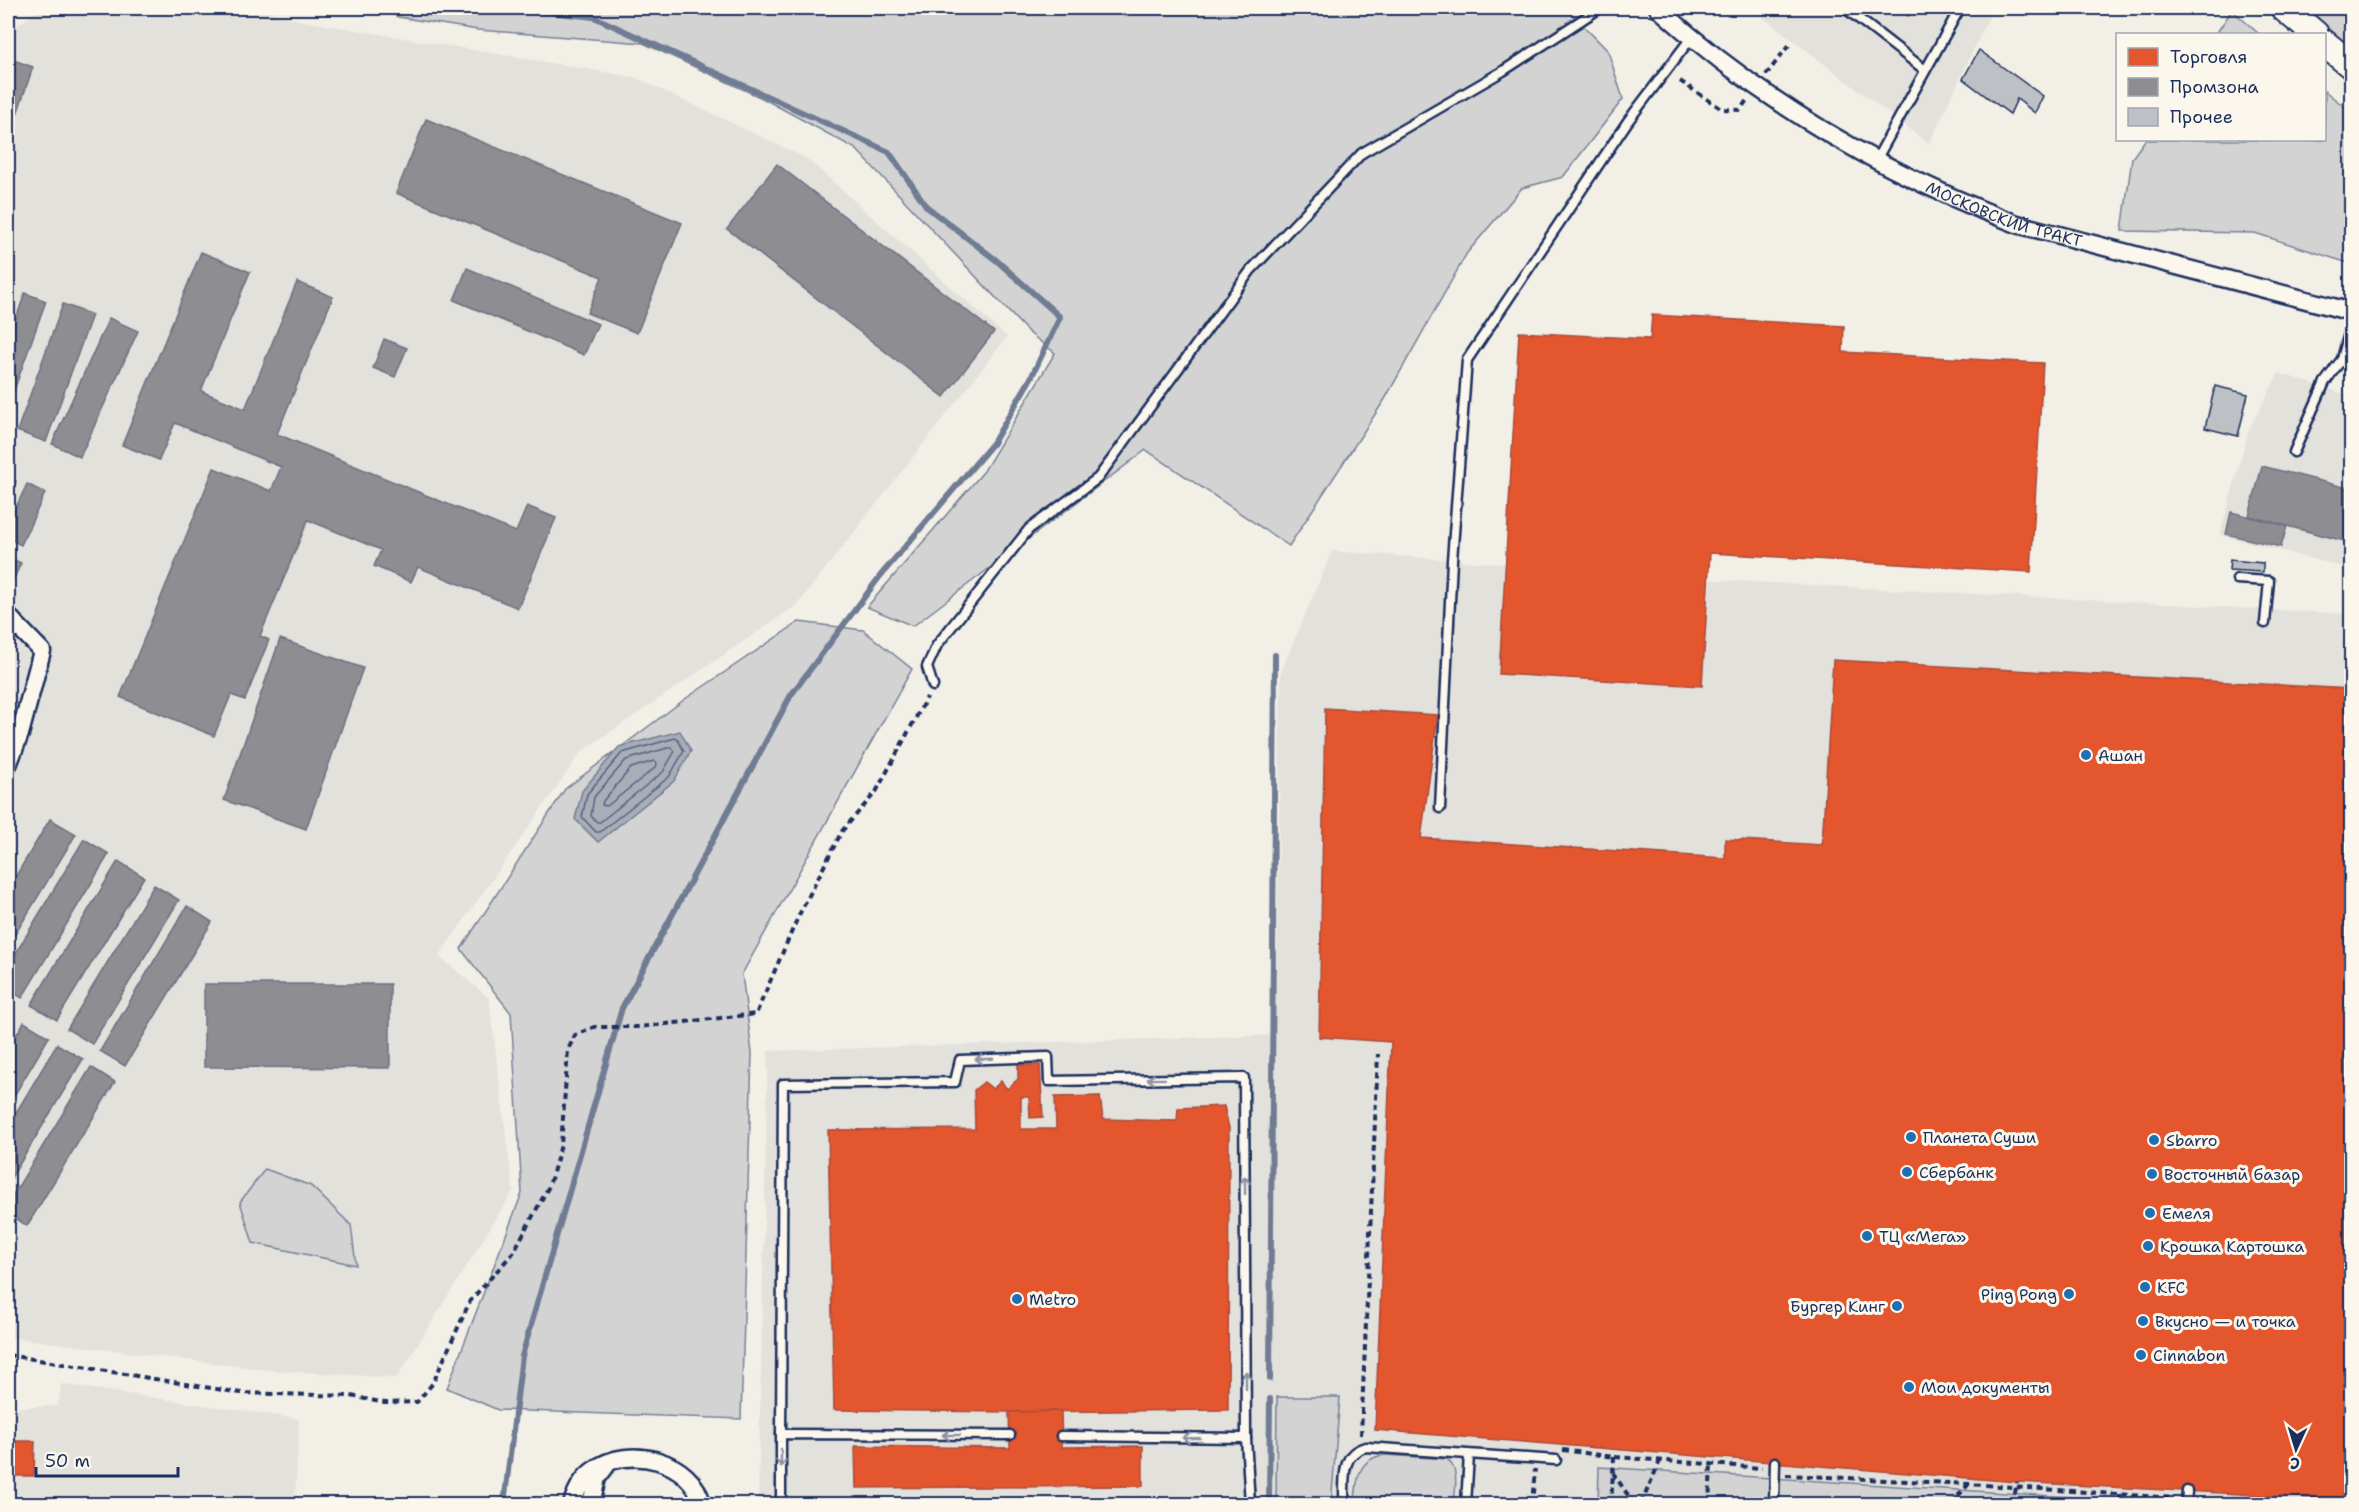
<svg xmlns="http://www.w3.org/2000/svg" width="2359" height="1512" font-family="'Shantell Sans',sans-serif">
<rect width="100%" height="100%" fill="#f2efe6"/>
<filter id="ink" filterUnits="userSpaceOnUse"><feTurbulence type="fractalNoise" baseFrequency=".0167" numOctaves="2"/><feDisplacementMap in="SourceGraphic" scale="12" xChannelSelector="R" yChannelSelector="G"/><feConvolveMatrix kernelMatrix="1 2 1 2 8 2 1 2 1" color-interpolation-filters="sRGB"/></filter>
<g filter="url(#ink)">
<g fill="#e2e1dc">
<path d="M42 8H257L297 20 634 77 806 158 1007 337 797 605 581 752 439 956 489 998 513 1191 397 1378 267 1370 8 1337V32Z"/>
<path d="M1751 8H1993L1929 144Z"/>
<path d="M2279 373 2351 396V569L2220 535 2249 429Z"/>
<path d="M1332 551 1716 580 2351 614V1504H758L768 1051 1276 1035 1281 672Z"/>
<path d="M61 1384 299 1419 295 1504H8V1408L58 1406Z"/>
</g>
<g fill="#d2d3d2" stroke="#768198" stroke-width="1.5">
<path d="M382 8H1566L1608 51 1623 99 1563 177 1522 188 1467 253 1385 399 1289 546 1146 450 913 626 867 607 984 471 1055 353 1028 332 856 149 764 99 643 43 478 30 398 17Z"/>
<path d="M2302 8H2351V50L2307 12Z"/>
<path d="M2232 10 2259 34H2216Z"/>
<path d="M2325 91 2351 112V264L2255 233 2122 231 2132 158 2145 140H2324Z"/>
<path d="M799 622 863 630 912 669 742 974 752 1053 741 1419 498 1410 447 1388 522 1193 511 1013 461 949 565 789 685 699Z"/>
<path d="M265 1169 311 1186 351 1225 356 1265 253 1243 240 1202Z"/>
<path d="M1277 1397H1340L1331 1504H1276Z"/>
<path d="M1385 1455 1447 1459C1460 1470 1455 1489 1454 1504H1355C1356 1482 1357 1458 1385 1455Z"/>
<path d="M1599 1467 2177 1504H1598Z"/>
</g>
<path fill="#a9adb7" stroke="#707b93" stroke-width="1.5" d="M680 731 691 751 674 781 598 842 575 819 582 791 619 747Z"/>
<g fill="#e4572e" stroke="#a84b3c" stroke-width="1.5">
<path d="M1898 8H1916L1908 16Z"/>
<path d="M1652 315 1844 326 1843 352 2043 363 2031 572 1710 553 1702 686 1499 674 1519 332 1650 339Z"/>
<path d="M1833 660 2352 689V1500L2017 1482 1375 1430 1391 1042 1319 1037 1325 708 1438 715 1421 838 1725 858V839L1822 845Z"/>
<path d="M1018 1065H1040L1043 1117 1030 1118 1029 1097H1021V1129H1056L1055 1097 1100 1096 1103 1119 1177 1121 1178 1108 1224 1106 1229 1128 1228 1410 1009 1412 834 1410 828 1130 975 1129 974 1090 984 1082 993 1089 1001 1081 1007 1089 1018 1079Z"/>
<path d="M1061 1411 1062 1447 1143 1446V1486L856 1488 855 1446 1010 1448 1009 1412Z"/>
<path d="M10 1441H35L34 1476H10Z"/>
</g>
<g fill="#8d8d92" stroke="#6b7182" stroke-width="1.5">
<path d="M8 58 33 67 8 141Z"/>
<path d="M426 119 682 223 637 333 587 313 602 277 396 193Z"/>
<path d="M777 164 994 332 944 397 727 229Z"/>
<path d="M201 252 250 272 201 391 245 409 297 282 333 297 277 434 516 532 527 506 556 518 518 608 418 567 411 582 374 566 381 550 308 520 260 636 269 640 245 700 231 695 214 736 120 697 214 468 271 491 281 467 175 423 159 460 122 445Z"/>
<path d="M467 268 598 324 584 355 454 300Z"/>
<path d="M25 293 46 301 8 407V342Z"/>
<path d="M63 304 92 315 46 442 17 431Z"/>
<path d="M109 318 138 331 80 457 52 444Z"/>
<path d="M384 339 407 348 395 377 373 368Z"/>
<path d="M2262 466 2352 489V543L2249 516Z"/>
<path d="M8 478 16 481 8 505Z"/>
<path d="M27 484 45 493 21 545 8 538V524Z"/>
<path d="M2231 512 2287 526 2281 547 2226 534Z"/>
<path d="M8 557 21 563 10 587 8 586Z"/>
<path d="M280 639 363 668 306 829 224 800Z"/>
<path d="M50 819 76 834 8 946V889Z"/>
<path d="M84 839 109 854 22 998 8 989V966Z"/>
<path d="M118 861 144 877 57 1020 31 1005Z"/>
<path d="M154 885 179 900 92 1044 67 1029Z"/>
<path d="M187 906 212 922 125 1066 100 1051Z"/>
<path d="M204 984H390V1068L204 1067Z"/>
<path d="M24 1022 49 1037 8 1106V1049Z"/>
<path d="M57 1044 83 1059 8 1183V1126Z"/>
<path d="M91 1067 115 1082 27 1226 8 1213V1203Z"/>
</g>
<g fill="none" stroke-linecap="round" stroke-linejoin="round">
<g stroke="#546182" stroke-width="1.5">
<path d="M675 738 678 740 684 751 669 777 600 832H596L582 817 587 794 622 753Z"/>
<path d="M671 747 675 751 663 772 600 822H597L591 816 594 797 626 760Z"/>
<path d="M654 761 657 763 656 767 607 806 602 805 603 801 631 768Z"/>
</g>
<g stroke="#707b93" stroke-width="6">
<path d="M1270 1379 1275 655"/>
<path d="M504 1504 522 1356 622 1008 791 695 881 575 993 443 1031 378 1060 317 996 260 927 207 889 152 594 17 513 8"/>
<path d="M1269 1504 1270 1399"/>
</g>
</g>
<g fill="#bdc0c4" stroke="#1b2f5e" stroke-width="1.5">
<path d="M1979 50 2043 96 2035 113 2017 99 2010 114 1963 79Z"/>
<path d="M2215 386 2248 394 2238 436 2205 428Z"/>
<path d="M2230 560 2263 563V572L2229 570Z"/>
</g>
<g fill="none" stroke-linecap="round" stroke-linejoin="round">
<defs>
<g id="service">
<path d="M1845 8 1925 70"/>
<path d="M1876 160 1960 8"/>
<path d="M2342 359 2352 362"/>
<path d="M2294 452 2325 382 2342 359 2352 322"/>
<path d="M2237 579 2269 581 2265 623"/>
<path d="M933 686 927 667 937 645 1029 529 1098 478 1251 270 1362 153 1503 71 1600 8"/>
<path d="M1440 808 1452 560 1467 360 1628 121 1691 38"/>
<path d="M781 1434 783 1084 955 1082 960 1060 1048 1057 1049 1081 1244 1078 1246 1438"/>
<path d="M1061 1436 1246 1438 1250 1504"/>
<path d="M781 1504V1434L1010 1435"/>
<path d="M1344 1504C1345 1483 1339 1453 1366 1447L1556 1460"/>
<path d="M1466 1504 1469 1455"/>
<path d="M1774 1504 1775 1462"/>
<path d="M2186 1504 2187 1491"/>
</g>
<g id="minor">
<path id="s1" d="M1658 8C1762 102 1886 174 2017 224L2352 312"/>
<path d="M8 616 42 651 20 734 8 765"/>
<path d="M572 1504C576 1491 582 1478 594 1470 629 1444 692 1460 702 1504"/>
<path d="M591 1504 597 1478 606 1466"/>
</g>
<g id="primary">
<path d="M2284 8 2315 34"/>
<path d="M2324 43 2352 66"/>
</g>
</defs>
<use href="#service" stroke="#1b2f5e" stroke-width="13"/>
<use href="#minor" stroke="#1b2f5e" stroke-width="21"/>
<use href="#primary" stroke="#1b2f5e" stroke-width="30"/>
<g stroke="#1b2f5e" stroke-width="4" stroke-dasharray="6 4.5" stroke-linecap="butt">
<path d="M1766 75 1789 45"/>
<path d="M1680 81 1722 109 1740 110 1747 100"/>
<path d="M8 1355 241 1393 351 1396 385 1403 417 1402 433 1383 470 1301 513 1253 549 1186 561 1145 568 1050 575 1035 594 1027H639L756 1014 798 917 842 831 876 792 927 697"/>
<path d="M1361 1435 1378 1054"/>
<path d="M1563 1450 1614 1457 1762 1468"/>
<path d="M1613 1473 1634 1504"/>
<path d="M1786 1475 1969 1484 2174 1498"/>
<path d="M2119 1494 2120 1504"/>
<path d="M2199 1501 2264 1504"/>
<path d="M1532 1504 1535 1469"/>
<path d="M1611 1504 1614 1457"/>
<path d="M1641 1504 1660 1461"/>
<path d="M1709 1504 1711 1465"/>
<path d="M1951 1504 1968 1485"/>
<path d="M2013 1504 2017 1482"/>
<path d="M2089 1504 2092 1493"/>
<path d="M2158 1504V1497"/>
</g>
<use href="#service" stroke="#fbf7ec" stroke-width="8"/>
<use href="#minor" stroke="#fbf7ec" stroke-width="16"/>
<use href="#primary" stroke="#fbf7ec" stroke-width="26"/>
</g>
<defs><path id="oneway-shaft" d="M-6 0H5M1.5-3L5.5 0L1.5 3" fill="none" stroke-width="1.6" stroke-linecap="round" stroke-linejoin="round" transform="scale(1.5)"/></defs>
<g stroke="#8b93a5">
<use href="#oneway-shaft" transform="translate(984 1059) rotate(178)"/>
<use href="#oneway-shaft" transform="translate(1156 1079) rotate(179)"/>
<use href="#oneway-shaft" transform="translate(1245 1185) rotate(-90)"/>
<use href="#oneway-shaft" transform="translate(1246 1380) rotate(-90)"/>
<use href="#oneway-shaft" transform="translate(951 1435) rotate(-180)"/>
<use href="#oneway-shaft" transform="translate(1191 1438) rotate(-179)"/>
<use href="#oneway-shaft" transform="translate(781 1458) rotate(90)"/>
</g>
</g>
<g fill="#1f6fb2" stroke="#fbf7ec" stroke-width="2">
<circle cx="2086" cy="755" r="6"/>
<circle cx="1911" cy="1137" r="6"/>
<circle cx="2154" cy="1140" r="6"/>
<circle cx="1907" cy="1172" r="6"/>
<circle cx="2152" cy="1174" r="6"/>
<circle cx="2150" cy="1213" r="6"/>
<circle cx="1867" cy="1236" r="6"/>
<circle cx="2148" cy="1246" r="6"/>
<circle cx="2145" cy="1287" r="6"/>
<circle cx="2069" cy="1294" r="6"/>
<circle cx="1017" cy="1299" r="6"/>
<circle cx="1897" cy="1306" r="6"/>
<circle cx="2143" cy="1321" r="6"/>
<circle cx="2141" cy="1355" r="6"/>
<circle cx="1909" cy="1387" r="6"/>
</g>
<g text-anchor="middle" dominant-baseline="central" stroke-width="6" stroke-linejoin="round" paint-order="stroke">
<g font-size="16" fill="#1b2f5e" stroke="#fbf7ec">
<text stroke="none"><textPath href="#s1" startOffset="406">МОСКОВСКИЙ ТРАКТ</textPath></text>
</g>
<g font-size="16" fill="#1b2f5e" stroke="#fbf7ec" text-anchor="start">
<text x="2098" y="755">Ашан</text>
<text x="1923" y="1137">Планета Суши</text>
<text x="2166" y="1140">Sbarro</text>
<text x="1919" y="1172">Сбербанк</text>
<text x="2164" y="1174">Восточный базар</text>
<text x="2162" y="1213">Емеля</text>
<text x="1879" y="1236">ТЦ «Мега»</text>
<text x="2160" y="1246">Крошка Картошка</text>
<text x="2157" y="1287">KFC</text>
<text x="2057" y="1294" text-anchor="end">Ping Pong</text>
<text x="1029" y="1299">Metro</text>
<text x="1885" y="1306" text-anchor="end">Бургер Кинг</text>
<text x="2155" y="1321">Вкусно — и точка</text>
<text x="2153" y="1355">Cinnabon</text>
<text x="1921" y="1387">Мои документы</text>
</g>
</g>
<rect width="2359" height="1512" fill="none" stroke="#fbf7ec" stroke-width="30"/>
<rect x="15" y="15" width="2329" height="1482" fill="none" stroke="#1b2f5e" stroke-width="2" filter="url(#ink)"/>
<rect x="2116" y="33" width="210" height="108" fill="#fbf7ec" stroke="#a1a7b3" stroke-width="1.5"/>
<rect x="2128" y="48" width="30" height="18" fill="#e4572e" stroke="#a1a7b3" stroke-width="1.5"/>
<text x="2170" y="63" font-size="18" fill="#1b2f5e">Торговля</text>
<rect x="2128" y="78" width="30" height="18" fill="#8d8d92" stroke="#a1a7b3" stroke-width="1.5"/>
<text x="2170" y="93" font-size="18" fill="#1b2f5e">Промзона</text>
<rect x="2128" y="108" width="30" height="18" fill="#bdc0c4" stroke="#a1a7b3" stroke-width="1.5"/>
<text x="2170" y="123" font-size="18" fill="#1b2f5e">Прочее</text>
<g transform="translate(2296 1449) rotate(184)" stroke="#fbf7ec" stroke-width="4.5" paint-order="stroke">
<path d="M0-4.5L10 22L0 15L-10 22Z" fill="#1b2f5e"/>
<text y="-9" font-size="16" font-weight="bold" text-anchor="middle" fill="#1b2f5e">С</text>
</g>
<path d="M36 1467v9h142v-9" fill="none" stroke="#1b2f5e" stroke-width="3"/>
<text x="45" y="1467" font-size="18" fill="#1b2f5e" stroke="#fbf7ec" stroke-width="4.5" paint-order="stroke">50 m</text>
</svg>
